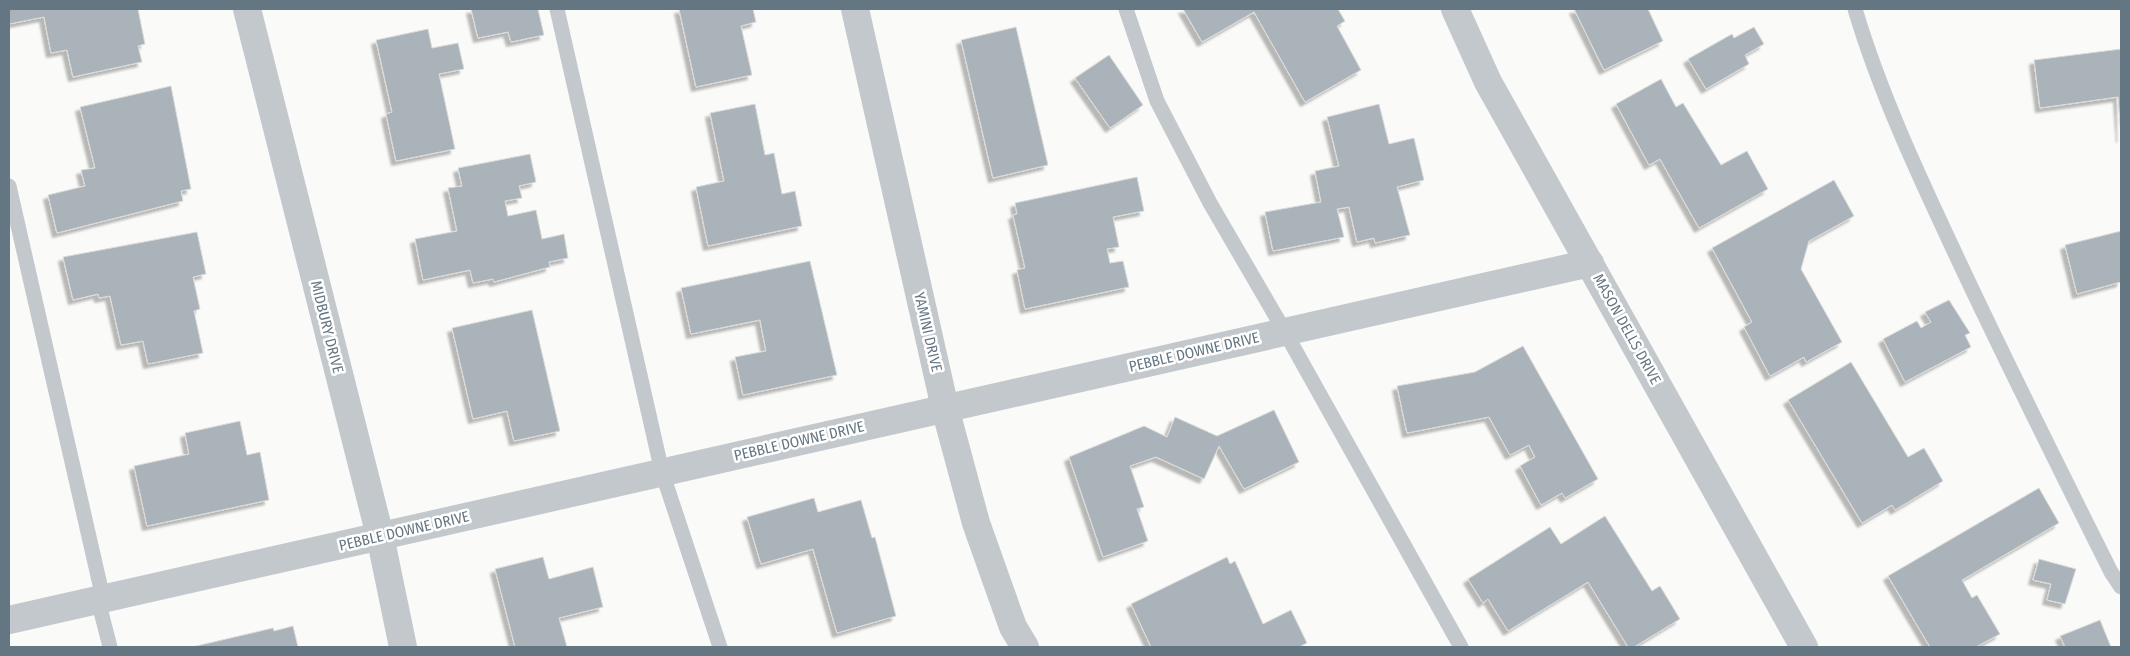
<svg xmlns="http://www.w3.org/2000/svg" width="2130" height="656" font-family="'Fira Sans Condensed',sans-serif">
<defs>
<filter id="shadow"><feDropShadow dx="-4.5" dy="4.5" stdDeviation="1" flood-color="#0004"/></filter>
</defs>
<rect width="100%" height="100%" fill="#fafaf8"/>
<g fill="#aab3b9" stroke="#dcdcda" filter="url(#shadow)">
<path d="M9 9H138L145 44 138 46 142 62 73 77 67 50 51 53 44 17 9 24Z"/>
<path d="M471 9H538L544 35 511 42 508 32 478 38Z"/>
<path d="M679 9H753L756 22 741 26 752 75 696 87Z"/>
<path d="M1183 9H1338L1345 21 1337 26 1361 70 1305 102 1254 12 1202 42Z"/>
<path d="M1574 9H1648L1663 41 1604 70Z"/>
<path d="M1016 27 1048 165 993 178 961 40Z"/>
<path d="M1754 27 1764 44 1745 55 1749 64 1706 89 1688 59 1732 34 1734 38Z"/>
<path d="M428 29 432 48 458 43 464 69 439 74 455 149 396 161 386 114 392 112 376 40Z"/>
<path d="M2121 49V138L2118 97 2040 108 2034 60Z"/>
<path d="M1109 55 1143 105 1110 128 1075 78Z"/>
<path d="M1661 79 1676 107 1683 103 1721 165 1747 151 1768 189 1699 228 1660 159 1649 165 1616 104Z"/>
<path d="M171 86 191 189 181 191 183 201 57 233 48 195 85 186 81 170 95 168 80 107Z"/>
<path d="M755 104 765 155 774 153 782 194 795 191 802 226 708 246 696 187 724 181 710 113Z"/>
<path d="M1379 104 1389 144 1414 138 1424 180 1397 187 1410 235 1375 243 1374 238 1357 242 1349 207 1337 209 1344 237 1273 251 1265 212 1321 202 1315 171 1339 166 1327 117Z"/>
<path d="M530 154 536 182 519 186 522 198 505 201 508 216 536 210 542 239 564 234 568 258 549 262 550 267 494 282 493 279 473 283 470 270 423 280 415 239 457 231 448 188 462 186 458 168Z"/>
<path d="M1137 177 1144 211 1113 217 1119 247 1107 249 1110 263 1123 261 1129 287 1025 309 1017 270 1025 268 1013 215 1017 214 1015 203Z"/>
<path d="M1834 180 1854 216 1809 241 1801 269 1842 342 1806 362 1804 357 1770 376 1744 327 1752 322 1712 248Z"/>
<path d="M2121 231V282L2077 294 2065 245Z"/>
<path d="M197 232 206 274 193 277 200 309 194 311 203 353 148 364 143 341 121 345 110 296 99 298 98 294 73 300 63 257Z"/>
<path d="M810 261 837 375 743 395 735 357 766 351 760 320 691 334 681 288Z"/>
<path d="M1949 300 1970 333 1965 335 1971 347 1905 382 1883 339 1917 321 1921 328 1931 322 1925 312Z"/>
<path d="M532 310 560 431 514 441 507 411 473 419 452 328Z"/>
<path d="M1523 346 1598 479 1565 498 1562 493 1541 505 1520 466 1535 457 1529 445 1510 455 1489 417 1407 433 1397 386 1475 372Z"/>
<path d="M1851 362 1908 457 1924 448 1943 481 1895 510 1892 505 1862 523 1788 400Z"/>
<path d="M1274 410 1299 462 1244 489 1219 446 1204 479 1156 457 1130 466 1144 507 1137 509 1148 541 1103 557 1069 457 1144 426 1167 437 1175 417 1217 436Z"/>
<path d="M240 421 247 455 260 452 269 500 147 526 134 466 189 454 185 433Z"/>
<path d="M2039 488 2059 523 1962 580 1972 598 1977 595 2000 634 1976 647H1930L1888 576Z"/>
<path d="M814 498 818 512 861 500 872 538 875 537 896 616 837 633 813 549 761 564 747 517Z"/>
<path d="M1605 516 1652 591 1660 586 1680 619 1634 647H1628L1588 582 1508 631 1488 599 1483 603 1468 579 1550 527 1561 544Z"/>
<path d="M543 557 549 579 593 567 603 607 559 618 567 647H515L495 569Z"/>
<path d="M1227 557 1230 564 1235 561 1263 624 1291 610 1307 643 1299 647H1151L1131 604Z"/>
<path d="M2039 559 2076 569 2065 604 2047 600 2051 584 2033 580Z"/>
<path d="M2100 620 2111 647H2065L2060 636Z"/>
<path d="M293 626 298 647H192L273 628 274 631Z"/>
</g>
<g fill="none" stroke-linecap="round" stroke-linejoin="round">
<g stroke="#c3c8cc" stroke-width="15">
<path d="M557 9 662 472 720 647"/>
<path d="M1126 9 1157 101 1210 203 1285 332 1461 647"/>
<path d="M1855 9C1880 93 1918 174 1955 253 2005 360 2058 466 2111 572L2121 587"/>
<path d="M9 186 103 598"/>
<path d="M98 600 110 647"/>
</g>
<g stroke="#c3c8cc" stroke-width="28">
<path d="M247 9 380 536 403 647"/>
<path d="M855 9 945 408 976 523 1013 627 1025 647"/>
<path d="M1455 9 1488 82 1804 647"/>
<path d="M9 620 1590 263"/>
</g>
</g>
<g text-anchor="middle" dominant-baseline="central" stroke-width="5" stroke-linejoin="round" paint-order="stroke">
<g font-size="15" fill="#657683" stroke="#fff">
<text transform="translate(327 327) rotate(76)">MIDBURY DRIVE</text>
<text transform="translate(1627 329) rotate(61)">MASON DELLS DRIVE</text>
<text transform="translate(928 332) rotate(77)">YAMINI DRIVE</text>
<text transform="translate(1194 352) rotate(-13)">PEBBLE DOWNE DRIVE</text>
<text transform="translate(799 441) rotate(-13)">PEBBLE DOWNE DRIVE</text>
<text transform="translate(404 531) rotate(-13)">PEBBLE DOWNE DRIVE</text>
</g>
</g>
<rect width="2130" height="656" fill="none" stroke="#657683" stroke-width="20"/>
</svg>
